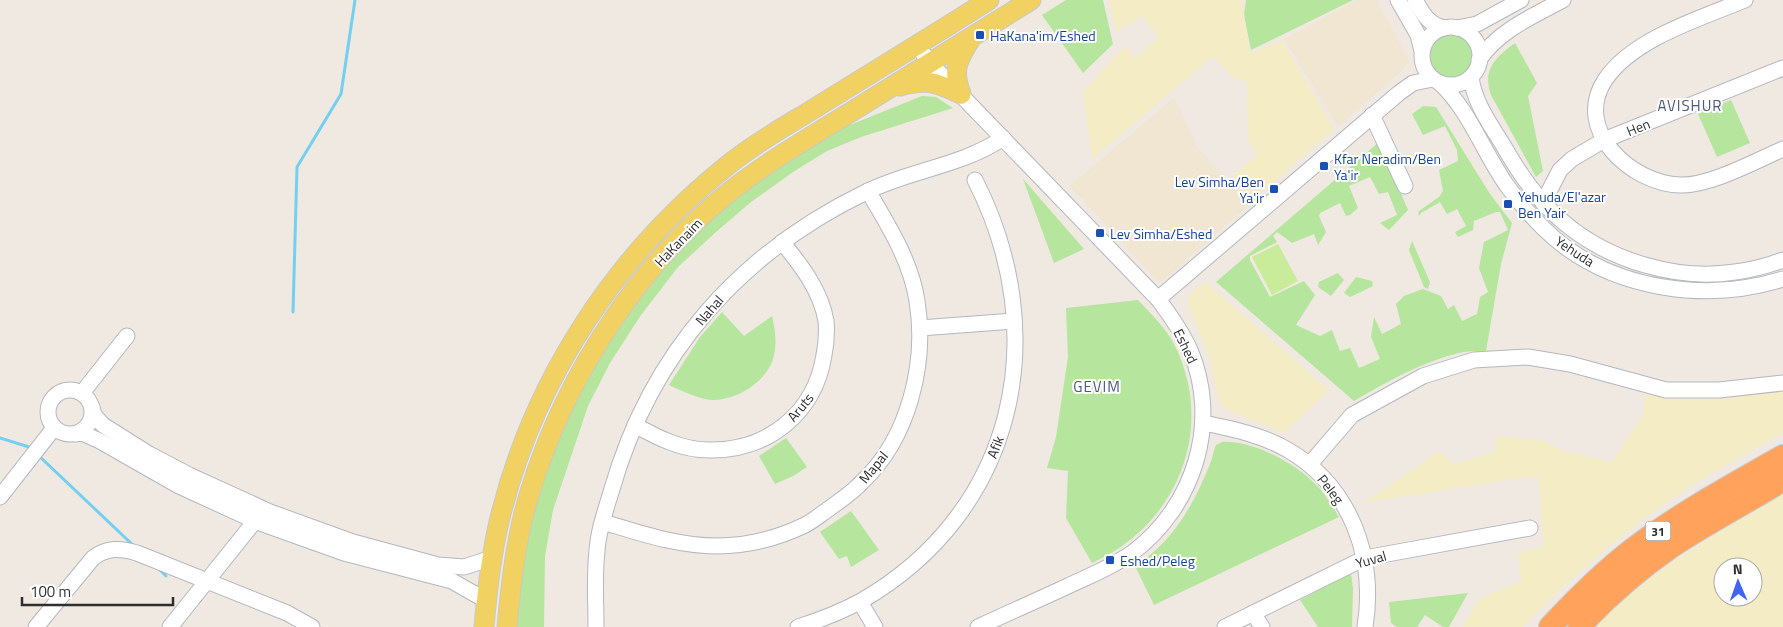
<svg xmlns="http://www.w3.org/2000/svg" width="1783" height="627" font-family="'Titillium Web',sans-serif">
<rect width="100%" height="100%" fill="#efe9e1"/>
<g fill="#f0e6d1">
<path d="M1357 0H1376L1409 60 1403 70 1338 126 1284 39Z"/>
<path d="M1174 98 1198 149 1250 204 1160 283 1070 186Z"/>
</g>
<g fill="#b6e59e">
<path d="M1066 0H1103L1113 44 1083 73 1042 15Z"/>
<path d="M1246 0H1353L1251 50 1244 15Z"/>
<circle cx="1451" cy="56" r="24"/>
<path d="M1515 43 1537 83 1528 96 1543 171 1536 177 1491 95C1482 69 1496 57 1515 43Z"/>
<path d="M922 96 936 97 953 108 861 137 827 151 793 172 751 202 716 232 678 267 641 315 610 363 588 406 553 510 545 556 544 627H515L527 525 550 450 599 351 671 258 708 222 744 191 840 129Z"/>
<path d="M1731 100 1750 143 1717 157 1698 114Z"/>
<path d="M1423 106 1436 107 1490 194 1512 223 1501 264 1486 351C1477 351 1468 351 1459 353 1421 362 1387 382 1354 401L1216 282 1379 142 1408 210 1389 230 1380 223 1397 215 1388 192 1379 194 1370 177 1349 186 1358 208 1350 215 1346 216 1340 203 1320 213 1319 216 1326 232 1318 245 1314 234 1292 243 1277 232 1273 236 1277 242 1250 256V260L1270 297 1304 281 1315 295 1296 325 1320 336 1332 330 1340 351 1350 348 1359 368 1380 359 1371 337 1374 317 1382 334 1401 324 1396 304 1404 296 1423 289 1441 296 1448 309 1454 305 1462 321 1477 314 1480 297 1488 292 1479 268 1484 242 1508 230 1500 212H1496L1474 221 1473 230 1458 237 1455 232 1466 226 1457 209 1447 214 1440 202 1421 213 1419 216 1418 214 1419 211 1439 197 1443 191 1439 170 1458 161 1457 150 1445 126 1423 135 1412 114Z"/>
<path d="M1023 179 1084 249 1054 263Z"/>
<path d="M1412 241 1430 282 1428 289 1424 287 1409 250Z"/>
<path d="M1338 273 1344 280 1331 296 1318 287 1319 282Z"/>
<path d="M1356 277 1372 281 1373 286 1350 297 1344 293Z"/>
<path d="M1138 300C1151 314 1168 330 1176 348 1210 419 1186 501 1122 546 1112 553 1102 558 1092 563L1066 518 1068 471 1047 468 1056 437 1068 357 1066 308Z"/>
<path d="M722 312 744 336 772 316C775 329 777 342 774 355 769 382 731 405 705 399 692 396 680 390 669 385L700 337Z"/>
<path d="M786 438 807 467 793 476 775 484 759 456Z"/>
<path d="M1222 442C1250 440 1291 461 1311 480 1323 490 1331 504 1339 517L1154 605 1135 566C1173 542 1194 504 1210 464 1213 458 1213 451 1216 445Z"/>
<path d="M851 511 879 550 851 567 847 556 839 559 820 532Z"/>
<path d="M1351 573 1353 589 1352 627H1318L1300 600Z"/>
<path d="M1468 593 1449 627H1443L1425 615 1417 627H1397L1391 623 1389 602Z"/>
</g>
<g fill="#f3ecc5" fill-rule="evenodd">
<path d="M1109 0H1242L1250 53 1282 41 1334 129 1253 200 1232 177 1258 154 1248 139 1247 81 1235 80 1213 56 1092 159 1083 92 1125 46 1135 58 1159 37 1142 16 1116 32Z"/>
<path d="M1205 282 1329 390 1284 433 1225 409 1219 402 1210 358 1188 305 1189 295Z"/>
<path d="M1783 380V433C1738 458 1692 483 1650 514 1604 548 1562 586 1523 627H1462L1480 598 1521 582 1518 552 1543 547 1539 475 1363 503 1440 451 1453 464 1495 452 1497 436 1544 441 1561 450 1611 462 1643 416 1646 392Z"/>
<path d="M1783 495V627H1596C1649 571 1717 533 1783 495ZM1723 567H1753V597H1723Z"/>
</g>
<path fill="#c9ec9a" d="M1278 244 1298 281 1272 295 1252 257Z"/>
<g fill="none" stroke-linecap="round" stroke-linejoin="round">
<g stroke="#75cff0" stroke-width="3">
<path d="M293 312 297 167 341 94 355 0"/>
<path d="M0 438 29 447 31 449"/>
<path d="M38 455 135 547"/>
<path d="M158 568 166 576"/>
</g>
<defs>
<g id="minor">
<path d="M1398 0 1418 35 1422 51"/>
<path d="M1415 0C1423 14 1428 24 1444 28"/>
<path d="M1745 0C1701 18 1632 39 1605 80 1572 130 1632 184 1680 185 1710 186 1755 161 1783 149"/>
<circle cx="1451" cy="56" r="29"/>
<path d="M1457 28 1477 24 1521 0"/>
<path d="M917 45 930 63 1158 299C1170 315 1182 332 1190 350 1221 422 1194 507 1132 553 1112 567 1089 576 1068 586 1038 600 1008 613 978 627"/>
<path d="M1479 60C1498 31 1533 16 1563 0"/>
<path d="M1471 77C1474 102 1490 124 1503 145 1520 175 1540 204 1567 225 1611 261 1678 281 1735 272 1751 270 1767 266 1783 260"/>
<path d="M1440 83C1470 111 1484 154 1508 187 1522 206 1537 223 1554 238 1615 290 1707 303 1783 279"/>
<path d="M1372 115 1405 186"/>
<path d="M1543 203 1560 170 1572 159 1604 140 1783 68"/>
<path d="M1158 299 1399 93 1413 83 1433 79"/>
<path d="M920 328 1014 321"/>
<circle cx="70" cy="412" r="22"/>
<path d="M82 393 127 336"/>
<path d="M92 407 94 415 103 425 149 454 189 475 270 512 353 542 438 565 464 567 492 558"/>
<path d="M1204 423C1233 429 1262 435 1288 450 1351 487 1376 557 1365 627"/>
<path d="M635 425C658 438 682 450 709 450 768 451 815 413 824 355 826 345 827 332 826 321 821 291 801 265 782 242"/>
<path d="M75 434 82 433 100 441 179 486 260 523 344 553 452 581 487 601"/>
<path d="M1310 464 1352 415 1423 376 1474 360 1528 357 1570 364 1666 390H1719L1783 383"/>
<path d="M0 497 54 428"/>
<path d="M603 522C640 533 677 546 717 546 746 546 778 538 805 525 813 521 821 514 830 508 841 500 853 492 862 482 909 438 927 363 917 301 911 261 888 225 868 191"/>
<path d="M860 602 875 627"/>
<path d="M1253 613 1262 627"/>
<path d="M36 627 93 558C107 547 121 548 137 553L287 613 312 627"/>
<path d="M170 627 255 521"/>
<path d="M596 627C596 602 594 576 597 551 598 531 606 509 612 489 651 353 740 253 866 192 910 170 962 166 1003 138"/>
<path d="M798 627C820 620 841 612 861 601 1016 512 1054 335 975 180"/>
<path d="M1225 627 1365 558 1530 528"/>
</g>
<g id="major">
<path d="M900 86C928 79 935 82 961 94"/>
<path d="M961 94C952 70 957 61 970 40"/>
<path d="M484 627C487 592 491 556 499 522 533 379 618 251 733 161 761 139 793 122 823 103 878 69 934 35 989 0"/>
<path d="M507 627C511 583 516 538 529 495 566 373 645 252 749 177 782 153 817 133 851 112 911 75 971 37 1031 0"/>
</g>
<g id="highway">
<path d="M1550 627C1576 599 1603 572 1633 549 1680 513 1732 485 1783 456"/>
<path d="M1579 627C1607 597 1638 570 1671 547 1707 523 1746 503 1783 480"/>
</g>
</defs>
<use href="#minor" stroke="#b4b7c1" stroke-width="17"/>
<use href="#major" stroke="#c9c9c9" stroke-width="21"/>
<use href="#highway" stroke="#c9c9c9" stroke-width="24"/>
<use href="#minor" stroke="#fff" stroke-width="15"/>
<use href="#major" stroke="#f2d163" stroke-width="19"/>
<use href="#highway" stroke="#ffa35c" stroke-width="22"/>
</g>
<g fill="#1a4fb4" stroke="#fff" stroke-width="2">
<rect x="975" y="30" width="10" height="10" rx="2.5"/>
<rect x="1319" y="161" width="10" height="10" rx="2.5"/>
<rect x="1269" y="184" width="10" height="10" rx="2.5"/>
<rect x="1503" y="199" width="10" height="10" rx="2.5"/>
<rect x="1095" y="228" width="10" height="10" rx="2.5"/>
<rect x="1105" y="555" width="10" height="10" rx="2.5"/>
</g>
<g text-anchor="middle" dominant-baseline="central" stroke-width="4" stroke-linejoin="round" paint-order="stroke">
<rect fill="#fff" stroke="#6d6d6d" stroke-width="1" x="1645.5" y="521.5" width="25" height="19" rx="4"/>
<g font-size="12" font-weight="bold" fill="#2e2e2e">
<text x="1658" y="531">31</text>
</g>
<g font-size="14" fill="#164399" stroke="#fff" text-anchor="start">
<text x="990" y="35">HaKana'im/Eshed</text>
<text x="1334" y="158">Kfar Neradim/Ben<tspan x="1334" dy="16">Ya'ir</tspan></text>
<text x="1264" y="181" text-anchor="end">Lev Simha/Ben<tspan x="1264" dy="16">Ya'ir</tspan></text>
<text x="1518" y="196">Yehuda/El'azar<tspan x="1518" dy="16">Ben Yair</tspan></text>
<text x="1110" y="233">Lev Simha/Eshed</text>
<text x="1120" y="560">Eshed/Peleg</text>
</g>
<g font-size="14" fill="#2e2e2e" stroke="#fff">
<text transform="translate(1638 127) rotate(-22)">Hen</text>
<text transform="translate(678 242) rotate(-46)">HaKanaim</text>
<text transform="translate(1575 251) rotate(33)">Yehuda</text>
<text transform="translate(709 310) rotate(-49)">Nahal</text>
<text transform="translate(1186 346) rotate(64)">Eshed</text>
<text transform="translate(800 407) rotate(-50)">Aruts</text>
<text transform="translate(995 447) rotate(-69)">Afik</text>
<text transform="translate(873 467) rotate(-51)">Mapal</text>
<text transform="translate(1331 489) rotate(52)">Peleg</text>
<text transform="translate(1371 559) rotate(-16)">Yuval</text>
</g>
<g font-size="15" letter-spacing="1" fill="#4d5680" stroke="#fff">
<text x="1690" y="105">AVISHUR</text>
<text x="1097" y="386">GEVIM</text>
</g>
</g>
<g transform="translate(1738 582) rotate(358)"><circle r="24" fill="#ffffff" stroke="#ababab"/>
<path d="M0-4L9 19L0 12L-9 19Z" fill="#4264fb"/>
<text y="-8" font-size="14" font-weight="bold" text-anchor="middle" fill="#2e2e2e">N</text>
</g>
<path d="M22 597v8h151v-8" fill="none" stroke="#2e2e2e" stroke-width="2.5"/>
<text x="30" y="597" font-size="15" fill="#2e2e2e" stroke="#ffffff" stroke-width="4" paint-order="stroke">100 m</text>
</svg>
